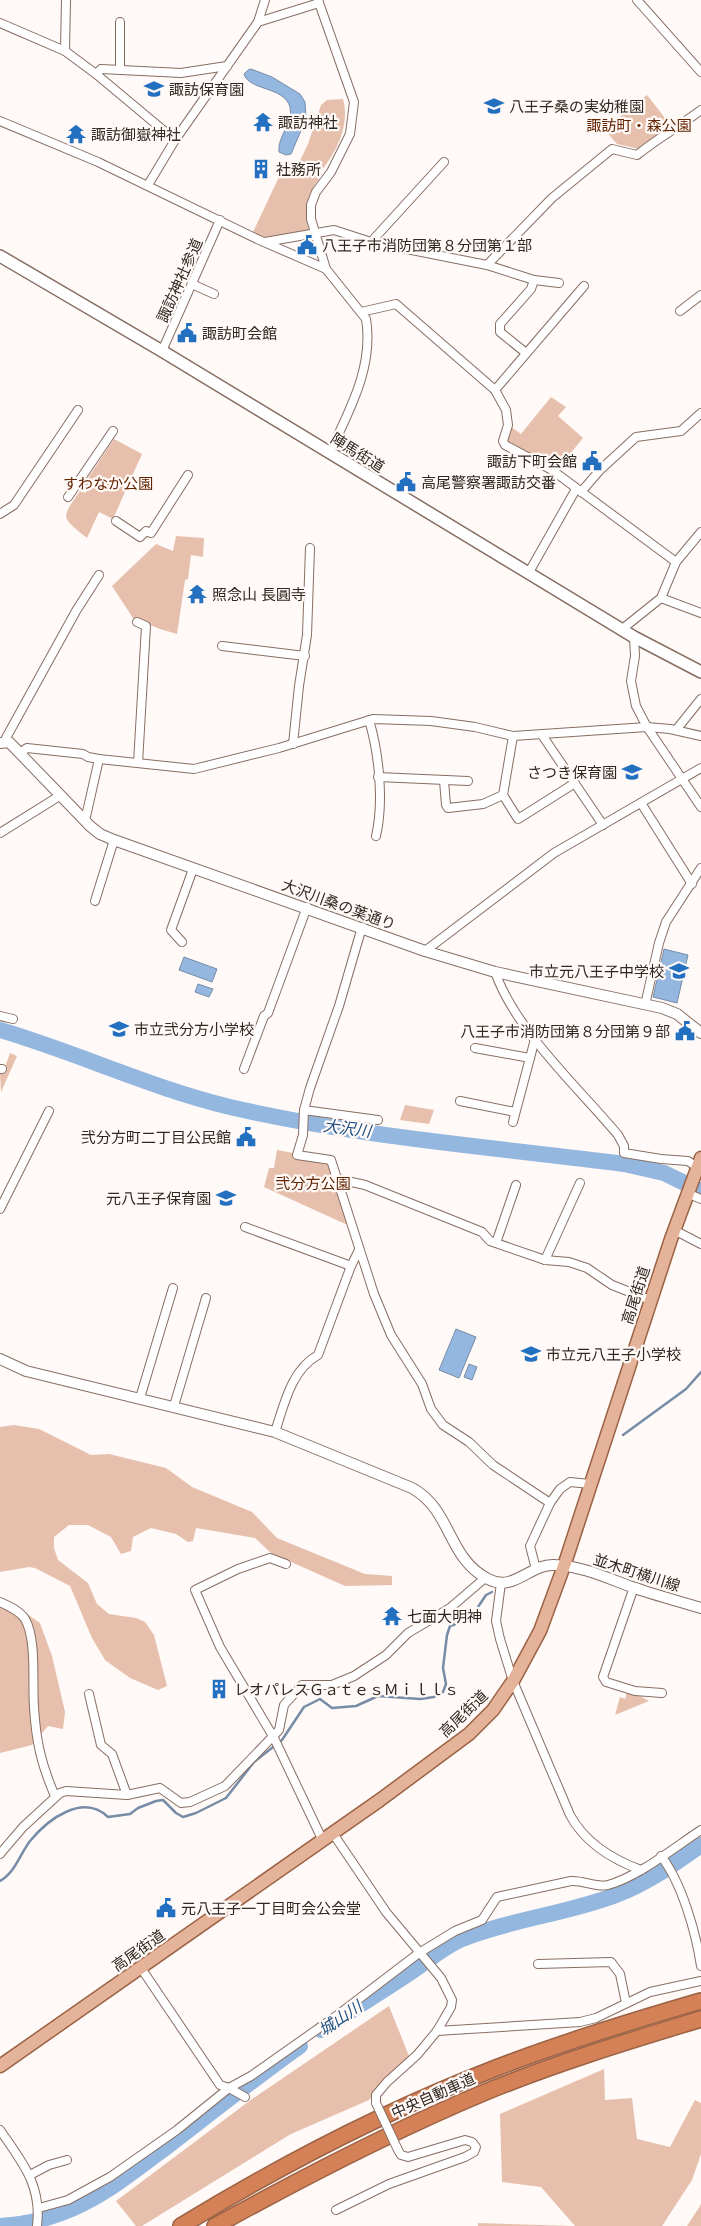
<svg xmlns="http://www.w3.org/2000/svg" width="701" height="2226" font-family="'Golos Text','Noto Sans JP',sans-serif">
<rect width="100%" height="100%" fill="#fff9f7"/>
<g fill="#e7c0ad">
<path d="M647 95 672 127 662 131 639 149 617 144 604 129Z"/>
<path d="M343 99C351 127 334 157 316 177L319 179C306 195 304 211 309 231L266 239 253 232 286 162 297 167 308 144 321 105 327 100Z"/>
<path d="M551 397 566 407 558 416 583 438 557 470 507 443 510 426 521 434Z"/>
<path d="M114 439 142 454 113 519 99 512 87 538C60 516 61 519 80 491L85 493 89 487 84 484Z"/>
<path d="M176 536 204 538 203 557 191 555 188 579 185 580 177 634 160 629 133 618 112 586 156 544 173 551Z"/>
<path d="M10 1053 17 1056 1 1092 0 1074 3 1066 5 1067Z"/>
<path d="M405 1105 434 1110 429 1124 400 1120Z"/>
<path d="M277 1150 331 1160 352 1227 264 1187 269 1168H274Z"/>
<path d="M14 1425 39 1429 91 1455 109 1454 166 1468 192 1487 252 1512 277 1538 365 1574 392 1576V1585L345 1586 271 1553 255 1538 196 1528 193 1541 188 1542 176 1534 151 1528 133 1537 131 1551 121 1554 111 1537 88 1525H69L54 1537V1548L58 1560 88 1583 97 1604 109 1614 136 1618 145 1622 154 1635 167 1686 158 1690 130 1678 105 1660 92 1638 70 1586 35 1568 29 1567 0 1572V1427Z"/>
<path d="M11 1603 40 1623 52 1656 65 1712 63 1729 48 1726 32 1745 0 1753V1604Z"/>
<path d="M628 1689 649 1701 615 1715 620 1697 625 1699Z"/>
<path d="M389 2006 409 2056 369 2100 291 2134 142 2226H136L116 2201 252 2099Z"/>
<path d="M604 2069 605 2100 632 2098 637 2139 670 2147 695 2100 701 2103V2154L692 2180 662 2226H575L541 2187 502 2182 500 2114Z"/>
<path d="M701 2203V2226H687L700 2206Z"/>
<path d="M478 2223 573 2226H478Z"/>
</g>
<g fill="#94b7e0" stroke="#768ca7">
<path d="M251 69 272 77 300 94 305 102 306 119 291 154 286 155 279 152C277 136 294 123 290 107 284 86 249 91 244 74L248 70Z"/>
<path d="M664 949 688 955 677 1003 653 997Z"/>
<path d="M184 957 217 969 212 982 179 970Z"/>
<path d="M198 984 213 989 209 997 195 992Z"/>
<path d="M456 1329 476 1337 459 1378 439 1370Z"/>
<path d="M469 1364 477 1367 472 1380 464 1377Z"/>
</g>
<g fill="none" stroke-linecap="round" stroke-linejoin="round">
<g stroke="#768ca7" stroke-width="2.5">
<path d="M310 1119V1124"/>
<path d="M623 1435 686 1389 701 1372"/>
<path d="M0 1881C15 1873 20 1854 30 1841 48 1819 83 1793 108 1817L130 1814 138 1808 156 1801 163 1800 176 1813 183 1817 196 1813 226 1798 254 1762 282 1740 304 1707 320 1699 332 1708 356 1706 378 1696 420 1699 434 1697 443 1692 446 1684 443 1668 447 1635 450 1626 470 1619 486 1595 492 1592"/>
</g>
<g stroke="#94b7e0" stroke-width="16">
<path d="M0 1030C78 1053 151 1088 230 1107 359 1137 492 1147 624 1164L664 1173 701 1191"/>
<path d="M321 2030C352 2010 384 1990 414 1970 430 1959 444 1947 462 1939 512 1919 566 1914 616 1895 648 1883 674 1864 701 1845"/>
<path d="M0 2226C74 2221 113 2187 169 2145 212 2112 255 2078 300 2046"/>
</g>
<defs>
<g id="minor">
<path d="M66 0 65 51 96 74 101 69 181 73 227 66"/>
<path d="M318 0 354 102 350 134 331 172 316 192 311 205V219L326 269 366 319C374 367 349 411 330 452"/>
<path d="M637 0 701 72"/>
<path d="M120 22V70"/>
<path d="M258 22 265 0"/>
<path d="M0 23 65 51"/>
<path d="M96 74 175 140"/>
<path d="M0 121 98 162 257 239 326 269"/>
<path d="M148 185 175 140 258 22 319 3"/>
<path d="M265 242 334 230 371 242 487 265 534 280 559 283"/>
<path d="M371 242 444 162"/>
<path d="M487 265 552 198 612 149 637 155C658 138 680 126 701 110"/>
<path d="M192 284 214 294"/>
<path d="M680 311 701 295"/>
<path d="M361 312 396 304 495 390 506 410 508 425 503 441 505 445 552 470 676 562"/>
<path d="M162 351 220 220"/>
<path d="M526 353 500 332V324L531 289 534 280"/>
<path d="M495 390 584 286"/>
<path d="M581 492 600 470 636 437 681 431 701 413"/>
<path d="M68 497 113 431"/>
<path d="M0 514 14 505 78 410"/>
<path d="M116 521 140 537 146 531 151 533 188 475"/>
<path d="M528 574 576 489"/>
<path d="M661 598 701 613"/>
<path d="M137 622 146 626 138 763"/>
<path d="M621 630 661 598 676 562 701 532"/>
<path d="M634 637 635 656 631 681 636 706 647 727 701 807"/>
<path d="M222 646 305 656"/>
<path d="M369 720C379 753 384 802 376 836"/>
<path d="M676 730 701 699"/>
<path d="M542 735 603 825"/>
<path d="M513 736 503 795 518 819 575 783"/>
<path d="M6 738 76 611 99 575"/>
<path d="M293 744 299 686 307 635 310 548"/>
<path d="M21 752 27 748 83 754 88 757 99 759 194 769 279 748 373 719 431 721 475 727 513 736 647 727 670 729 701 736"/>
<path d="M378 777 468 781"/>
<path d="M444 781 446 805 448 808 483 804 503 795"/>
<path d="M641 803 692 884"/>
<path d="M85 821 99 759"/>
<path d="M0 833 61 795"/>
<path d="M95 901 114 840"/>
<path d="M362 927 339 1006 310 1088 304 1110 303 1135 297 1155 331 1160 374 1294 391 1335 422 1384 431 1409 443 1425 469 1442 493 1465 550 1503"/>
<path d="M182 942 171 930 193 869"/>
<path d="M425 951 554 853 701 768"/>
<path d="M495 972C516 1031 578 1087 618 1135L624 1146V1153L661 1159 688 1161 697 1167"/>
<path d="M645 1005 659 943 666 922 701 868"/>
<path d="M0 1016 13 1019"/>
<path d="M475 1048 530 1058"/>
<path d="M0 1069H2"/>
<path d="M244 1069 264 1016 268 1013 307 907"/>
<path d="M460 1101 515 1112"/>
<path d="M304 1110 378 1120"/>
<path d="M513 1122 535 1039"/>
<path d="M338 1179 365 1185 482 1232 490 1241 545 1260 569 1262 587 1268 612 1285 650 1300"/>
<path d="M687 1193 701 1199"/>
<path d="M0 1209 49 1111"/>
<path d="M245 1227 351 1266"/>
<path d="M674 1230 701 1244"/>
<path d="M496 1243 516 1185"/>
<path d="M545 1260 580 1183"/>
<path d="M140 1398 173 1288"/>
<path d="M174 1406 206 1298"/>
<path d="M275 1432C284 1405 291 1370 318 1355L351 1266 359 1250"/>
<path d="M286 1564 270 1558 238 1569 195 1590 220 1647 274 1738 322 1839"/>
<path d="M536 1569 530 1546 550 1503 560 1489 570 1482 590 1484"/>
<path d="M501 1583 496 1621 500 1639 513 1681 570 1815C585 1843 611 1859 641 1870"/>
<path d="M634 1587 603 1677 606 1682 635 1691 662 1693"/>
<path d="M0 1602C9 1606 20 1611 25 1619 37 1640 32 1683 34 1707 36 1741 41 1764 55 1796"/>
<path d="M89 1694 101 1745 112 1754 127 1795"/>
<path d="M332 1832 386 1912 441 1978 452 2000 451 2007 437 2031 417 2055 387 2082 376 2095V2103"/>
<path d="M0 1854 23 1827 60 1793 66 1791 127 1795 160 1788 181 1803 190 1802 225 1786 279 1730 284 1705 302 1685H332L354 1676 386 1655 408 1633 450 1608 485 1578"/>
<path d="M661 1856C682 1883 696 1933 701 1966"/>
<path d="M538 1964 611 1962 620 1974 626 2003"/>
<path d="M141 1968 220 2085 229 2088 245 2097"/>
<path d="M437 2031 580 2022 596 2018 650 1992 701 1981"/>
<path d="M0 2130C22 2162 42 2185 37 2226"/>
<path d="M30 2175 49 2165 67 2160"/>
<path d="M39 2208 68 2200 110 2177 177 2130 229 2088 251 2076 339 2014 419 1953 455 1931 482 1920 497 1897 571 1881C582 1880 599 1888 608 1885 638 1877 675 1847 701 1830"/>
<path d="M336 2210 389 2184 465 2157 474 2152 476 2147 472 2142 465 2140 408 2157 401 2155 398 2150"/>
</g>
<g id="tertiary">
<path d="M0 743 9 742 90 826 100 834 114 840 425 951 495 972 662 1008 677 1014 701 1033"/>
<path d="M0 1359 26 1371 275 1432 412 1488C452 1510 447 1558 488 1579 514 1593 530 1563 555 1565 582 1566 607 1578 632 1587 655 1595 678 1601 701 1608"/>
</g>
<path id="secondary" d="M0 256 162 351 634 637 701 672"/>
<path id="primary" d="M0 2066 380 1800 469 1734 493 1710 513 1681 540 1631 564 1566 671 1239 701 1158"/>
<g id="motorway">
<path d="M181 2226C281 2165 387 2110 496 2068 563 2042 632 2021 701 2001"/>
<path d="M215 2226C302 2178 390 2132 483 2093 553 2064 628 2041 701 2019"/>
</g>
</defs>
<use href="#minor" stroke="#876e63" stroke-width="10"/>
<use href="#tertiary" stroke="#876e63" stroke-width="12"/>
<use href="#secondary" stroke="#876e63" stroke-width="14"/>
<use href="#primary" stroke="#9b6244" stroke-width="15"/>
<use href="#motorway" stroke="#9b6244" stroke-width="18"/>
<use href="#minor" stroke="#fff" stroke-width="8"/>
<use href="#tertiary" stroke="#fff" stroke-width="10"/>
<use href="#secondary" stroke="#fff" stroke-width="11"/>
<use href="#primary" stroke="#e5b39a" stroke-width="12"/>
<use href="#motorway" stroke="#d48157" stroke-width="15"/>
<defs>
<path id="minor-bridge" d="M376 2103 398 2150"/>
</defs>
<use href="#minor-bridge" stroke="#876e63" stroke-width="10" stroke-linecap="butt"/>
<use href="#minor-bridge" stroke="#fff" stroke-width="8"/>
</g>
<defs>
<symbol id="school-bare" viewBox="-9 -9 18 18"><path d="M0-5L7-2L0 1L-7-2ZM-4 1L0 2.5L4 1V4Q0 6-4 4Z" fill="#2270bf" stroke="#fff9f7" stroke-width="2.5" paint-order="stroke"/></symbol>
<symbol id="temple-bare" viewBox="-9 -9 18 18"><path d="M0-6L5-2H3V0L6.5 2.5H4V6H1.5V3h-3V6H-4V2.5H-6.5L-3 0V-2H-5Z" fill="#2270bf" stroke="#fff9f7" stroke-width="2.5" paint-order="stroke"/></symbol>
<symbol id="building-bare" viewBox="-9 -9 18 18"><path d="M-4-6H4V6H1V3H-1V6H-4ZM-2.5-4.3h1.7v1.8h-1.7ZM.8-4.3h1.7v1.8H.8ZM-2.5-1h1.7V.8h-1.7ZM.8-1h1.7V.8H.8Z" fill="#2270bf" stroke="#fff9f7" stroke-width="2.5" paint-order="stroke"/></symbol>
<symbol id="civic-bare" viewBox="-9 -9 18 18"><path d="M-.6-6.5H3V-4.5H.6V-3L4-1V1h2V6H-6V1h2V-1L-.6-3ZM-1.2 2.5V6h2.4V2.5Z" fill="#2270bf" stroke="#fff9f7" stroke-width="2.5" paint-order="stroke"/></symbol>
</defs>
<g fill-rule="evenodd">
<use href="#school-bare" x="140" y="75" width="28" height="28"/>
<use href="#school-bare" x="480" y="92" width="28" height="28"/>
<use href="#temple-bare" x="249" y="108" width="28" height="28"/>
<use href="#temple-bare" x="62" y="120" width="28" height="28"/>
<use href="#building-bare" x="247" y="155" width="28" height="28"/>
<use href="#civic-bare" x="293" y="231" width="28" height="28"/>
<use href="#civic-bare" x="173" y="319" width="28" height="28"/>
<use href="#civic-bare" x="578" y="447" width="28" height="28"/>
<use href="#civic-bare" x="392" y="468" width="28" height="28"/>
<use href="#temple-bare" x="183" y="580" width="28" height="28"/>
<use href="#school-bare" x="618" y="758" width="28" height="28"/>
<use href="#school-bare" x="665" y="957" width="28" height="28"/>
<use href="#school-bare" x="105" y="1015" width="28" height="28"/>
<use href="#civic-bare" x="671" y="1017" width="28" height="28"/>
<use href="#civic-bare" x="232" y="1123" width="28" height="28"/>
<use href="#school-bare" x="212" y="1184" width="28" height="28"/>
<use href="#school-bare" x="517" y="1340" width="28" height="28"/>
<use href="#temple-bare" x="378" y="1602" width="28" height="28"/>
<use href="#building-bare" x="205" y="1675" width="28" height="28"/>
<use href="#civic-bare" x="152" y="1894" width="28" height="28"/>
</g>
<g text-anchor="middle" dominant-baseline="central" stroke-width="4.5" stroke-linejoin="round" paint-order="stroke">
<g font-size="15" fill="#312722" stroke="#fff9f7" text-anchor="start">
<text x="169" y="89">諏訪保育園</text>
<text x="509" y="106">八王子桑の実幼稚園</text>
<text x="278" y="122">諏訪神社</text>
<text x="91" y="134">諏訪御嶽神社</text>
<text x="276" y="169">社務所</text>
<text x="322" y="245">八王子市消防団第８分団第１部</text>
<text x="202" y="333">諏訪町会館</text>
<text x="577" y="461" text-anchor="end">諏訪下町会館</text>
<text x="421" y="482">高尾警察署諏訪交番</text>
<text x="212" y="594">照念山 長圓寺</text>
<text x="617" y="772" text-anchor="end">さつき保育園</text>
<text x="664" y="971" text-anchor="end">市立元八王子中学校</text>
<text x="134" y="1029">市立弐分方小学校</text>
<text x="670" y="1031" text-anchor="end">八王子市消防団第８分団第９部</text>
<text x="231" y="1137" text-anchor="end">弐分方町二丁目公民館</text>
<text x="211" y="1198" text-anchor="end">元八王子保育園</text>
<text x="546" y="1354">市立元八王子小学校</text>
<text x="407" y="1616">七面大明神</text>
<text x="234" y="1689">レオパレスＧａｔｅｓＭｉｌｌｓ</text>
<text x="181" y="1908">元八王子一丁目町会公会堂</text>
</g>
<g font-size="15" fill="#632500" stroke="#fff9f7">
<text x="639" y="125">諏訪町・森公園</text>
<text x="108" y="483">すわなか公園</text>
<text x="313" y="1183">弐分方公園</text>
</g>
<g font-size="15" fill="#312722" stroke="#fff9f7">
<text transform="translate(179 280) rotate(-66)">諏訪神社参道</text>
<text transform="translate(358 452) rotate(32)">陣馬街道</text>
<text transform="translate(339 904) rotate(20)">大沢川桑の葉通り</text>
<text transform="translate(635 1295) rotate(-72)">高尾街道</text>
<text transform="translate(637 1572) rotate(18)">並木町横川線</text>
<text transform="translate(463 1713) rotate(-44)">高尾街道</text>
<text transform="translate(138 1950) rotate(-35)">高尾街道</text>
<text transform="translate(433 2095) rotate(-24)">中央自動車道</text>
</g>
<g font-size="16" font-style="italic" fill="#215285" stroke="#fff9f7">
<text transform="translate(347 1128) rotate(7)">大沢川</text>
<text transform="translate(340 2018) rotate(-34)">城山川</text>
</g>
</g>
</svg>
